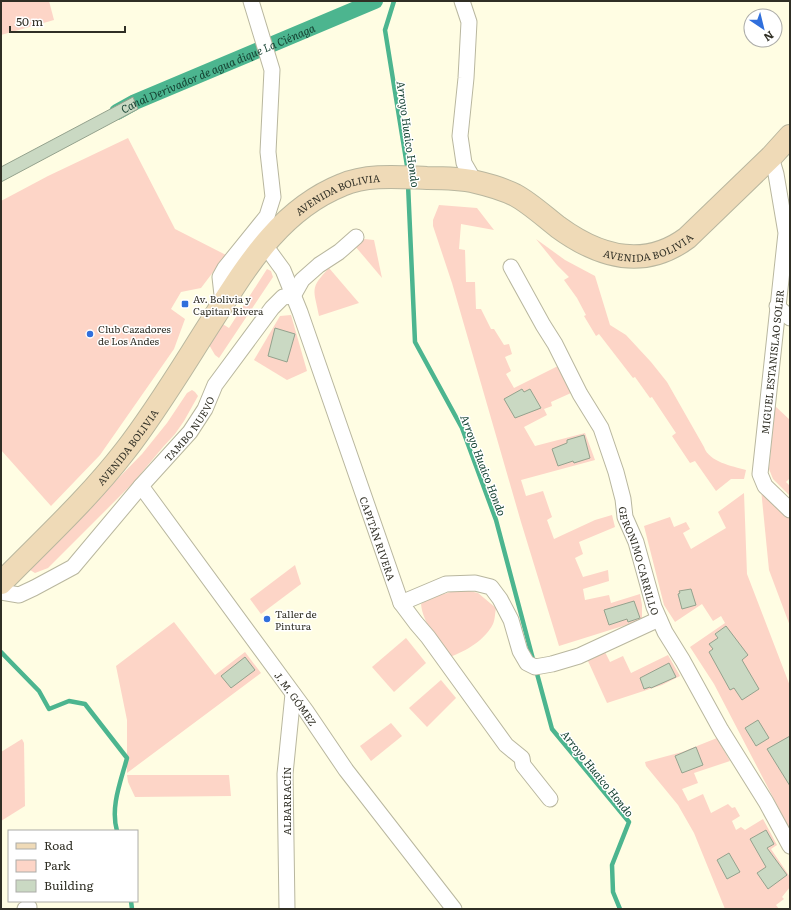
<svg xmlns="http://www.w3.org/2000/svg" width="791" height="910" font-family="Literata,serif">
<rect width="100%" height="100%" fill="#fffde3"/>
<g fill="#fdd5c7">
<path d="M1 1H49L54 20 1 35Z"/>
<path d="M128 138 175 229 226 255 201 288 181 292 171 309 185 319 174 349 100 455 51 506 1 450V201L48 176Z"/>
<path d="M439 205 477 208 494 230 461 224 459 249 465 250 466 282H475L476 309H481L491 329H494L504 345 509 344 512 354 505 357 511 371 506 374 514 388 558 366 571 393 551 402 552 406 544 409 547 415 524 427 535 446 585 433 595 460 521 480 526 496 543 491 552 517 547 520 554 539 595 520 612 515 615 527 579 542 583 554 575 558 583 577 608 570 609 581 583 589 585 600 609 595 611 603 640 594 642 605V620L559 646 521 522 452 283 433 226V220Z"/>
<path d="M364 239 374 240 382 278 355 246Z"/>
<path d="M536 239 565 260 595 276 610 325 626 335 651 362 667 382 704 447C709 462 732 466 746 470L744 479H731L716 491 695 461 690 463 672 436 676 433 652 397 650 398 635 377 633 378 599 334 596 336 584 316 586 315 577 298 564 280 569 277 557 265Z"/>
<path d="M329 268 359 303 319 316C314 289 309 289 329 268Z"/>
<path d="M267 269 271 271 273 277 219 358 215 355 208 343 221 323 229 328Z"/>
<path d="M291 315 307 371 287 380 254 360 280 316Z"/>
<path d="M192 390 195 392 198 396 184 421 175 434 163 447 133 483 48 568 35 573 30 570V565L61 537 142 454 167 423 187 393Z"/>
<path d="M775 406 790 420V478L786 482 790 486V496L773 479 769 469Z"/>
<path d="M761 489 790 517V626L769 570Z"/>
<path d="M744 493 747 574 790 686V830L714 684 690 647 725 623 721 616 713 621 702 604 675 622 664 605 644 526 670 517 674 527 686 522 690 529 683 533 691 549 726 528 718 512Z"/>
<path d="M295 565 301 584 261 614 250 599Z"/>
<path d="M461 589 478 593 496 608C495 613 495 620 493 624 485 640 466 651 450 657 439 642 423 624 421 604L430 598Z"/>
<path d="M174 622 215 675 245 652 261 673 127 773V720L116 666Z"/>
<path d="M406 638 426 663 394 692 372 667Z"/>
<path d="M600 642 610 662 623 656 631 673 668 655 680 676 662 685 607 703 583 650Z"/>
<path d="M441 680 456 698 427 727 409 708Z"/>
<path d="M391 723 402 736 371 761 360 746Z"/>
<path d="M717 738 730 761 694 773 698 783 682 789 688 801 703 794 711 813 728 804 732 808 735 807 740 816 732 821 736 830 741 827 745 830 763 819 777 845 771 849 790 877V887L782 897 784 899 776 905 779 909H725L694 833 678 805 646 766 645 762 682 752Z"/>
<path d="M22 739 24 743 25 806 1 821V752Z"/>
<path d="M127 775H229L231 796 135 797 128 782Z"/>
</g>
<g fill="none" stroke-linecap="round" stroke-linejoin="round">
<g stroke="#4cb58f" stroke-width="4.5">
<path d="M394 1 385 30 408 172"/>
<path d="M408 184 415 342 462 428 496 520 534 663"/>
<path d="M1 652 39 691 49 709 69 701 85 704 127 758C121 781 110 807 117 831"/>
<path d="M536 670 552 729 629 822 612 865 613 892 620 909"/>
<path d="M131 901 132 909"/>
</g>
<path stroke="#4cb58f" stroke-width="16" id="s1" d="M117 112 135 102 375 1"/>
</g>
<g fill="#cad9c3" stroke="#94a28d">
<path d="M133 97 138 109 1 182V167Z"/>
<path d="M275 328 295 334 287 362 268 356Z"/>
<path d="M522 389 524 392 530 389 541 408 515 418 504 399Z"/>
<path d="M584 435 590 458 574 463 573 461 558 466 552 449 567 443V440Z"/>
<path d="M691 589 696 605 682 609 678 594 680 593 679 591Z"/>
<path d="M634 601 640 618 628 622 627 619 609 625 604 610Z"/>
<path d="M726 626 748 655 742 660 759 689 742 700 734 688 730 690 709 652 713 649 709 644 718 638 715 634Z"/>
<path d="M245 657 255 670 231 688 221 676Z"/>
<path d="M669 663 676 677 651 688 650 687 644 689 640 678Z"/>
<path d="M758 720 769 738 756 746 745 728Z"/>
<path d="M790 736V786L767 749Z"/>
<path d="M696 747 703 765 682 773 675 756Z"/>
<path d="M766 830 774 844 767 848 787 875 768 889 757 873 766 867 750 839Z"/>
<path d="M729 853 740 872 727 879 717 860Z"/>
</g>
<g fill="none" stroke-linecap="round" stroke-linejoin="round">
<defs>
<g id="street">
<path d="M462 1 469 22 466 78 460 136 464 163 475 182"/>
<path d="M771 157 776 174 786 233 760 474 765 486 790 510"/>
<path id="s2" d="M264 244 283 270 300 312 401 603 416 623 428 637 506 745 522 758 523 765 550 799"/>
<path id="s3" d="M511 267 543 325 555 344 580 394 601 428 616 472 623 499 625 517 636 542 654 607 665 632 683 661 721 730 766 802 790 846"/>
<path d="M223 304 220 277 225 268 267 216 273 197 268 152 272 70 251 1"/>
<path d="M777 306 790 318"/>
<path id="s4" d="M141 486 306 711 346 770 454 909"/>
<path id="s5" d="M1 592 19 595 34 588 73 567 141 486 190 432 205 409 215 385 272 308 283 297 293 296 302 280 319 265 339 252 356 237"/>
<path d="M401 603 446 584 475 583 491 587 500 599 511 620 520 651 527 663 535 667 552 664 579 656 659 619"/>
<path d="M25 909 29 907"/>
<path d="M287 909 285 774 293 694"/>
</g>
<g id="secondary">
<path id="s6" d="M1 583C43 540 88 499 125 451 157 410 184 364 213 319 247 266 280 210 342 185 367 174 399 177 427 178 443 178 460 178 476 182 489 185 503 189 515 195 530 203 545 217 558 227 599 257 644 270 687 238L771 157 790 136"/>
</g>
</defs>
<use href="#street" stroke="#b9b79f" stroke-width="17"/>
<use href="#secondary" stroke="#b9b79f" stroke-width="24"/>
<use href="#street" stroke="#fff" stroke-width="15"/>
<use href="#secondary" stroke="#efdab7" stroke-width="22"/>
</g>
<g fill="#306fdc" stroke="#fff" stroke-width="1.5">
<rect x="181" y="300" width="8" height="8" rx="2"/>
<circle cx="90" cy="334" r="4"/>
<circle cx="267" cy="619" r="4"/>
</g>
<g text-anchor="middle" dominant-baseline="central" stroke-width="3" stroke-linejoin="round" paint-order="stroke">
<g font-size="10" fill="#302f25" stroke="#fff">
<text stroke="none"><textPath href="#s6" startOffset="522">AVENIDA BOLIVIA</textPath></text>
<text stroke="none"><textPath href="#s6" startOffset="858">AVENIDA BOLIVIA</textPath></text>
<text transform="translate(772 362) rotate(-84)">MIGUEL ESTANISLAO SOLER</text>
<text stroke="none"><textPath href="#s5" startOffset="260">TAMBO NUEVO</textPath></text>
<text stroke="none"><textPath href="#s6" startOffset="186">AVENIDA BOLIVIA</textPath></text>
<text stroke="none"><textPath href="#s2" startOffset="317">CAPITÁN RIVERA</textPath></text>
<text stroke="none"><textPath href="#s3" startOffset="323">GERONIMO CARRILLO</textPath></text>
<text stroke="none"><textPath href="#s4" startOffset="263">J. M. GÓMEZ</textPath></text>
<text transform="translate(286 801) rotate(-90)">ALBARRACÍN</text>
</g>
<g font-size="10" fill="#302f25" stroke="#fff" text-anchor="start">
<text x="193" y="298">Av. Bolivia y<tspan x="193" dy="12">Capitan Rivera</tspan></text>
<text x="98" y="328">Club Cazadores<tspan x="98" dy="12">de Los Andes</tspan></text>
<text x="275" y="613">Taller de<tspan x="275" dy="12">Pintura</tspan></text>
</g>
<g font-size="11" font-style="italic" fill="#144131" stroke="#fff">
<text stroke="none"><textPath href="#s1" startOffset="110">Canal Derivador de agua dique La Ciénaga</textPath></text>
<text transform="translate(409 134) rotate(82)">Arroyo Huaico Hondo</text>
<text transform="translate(484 465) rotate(69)">Arroyo Huaico Hondo</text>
<text transform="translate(598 773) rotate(51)">Arroyo Huaico Hondo</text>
</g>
</g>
<rect width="791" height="910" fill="none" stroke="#302f25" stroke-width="4"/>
<rect x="8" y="830" width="130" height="72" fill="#ffffff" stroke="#acaca8"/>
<rect x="16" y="843" width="20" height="6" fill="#efdab7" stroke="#acaca8"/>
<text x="44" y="850" font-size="12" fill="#302f25">Road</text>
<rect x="16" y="860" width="20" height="12" fill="#fdd5c7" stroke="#acaca8"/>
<text x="44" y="870" font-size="12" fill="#302f25">Park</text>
<rect x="16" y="880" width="20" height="12" fill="#cad9c3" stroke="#acaca8"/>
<text x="44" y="890" font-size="12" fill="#302f25">Building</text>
<g transform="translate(763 28) rotate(145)"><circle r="19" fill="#ffffff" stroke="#acaca8"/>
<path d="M0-3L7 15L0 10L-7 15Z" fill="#306fdc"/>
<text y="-6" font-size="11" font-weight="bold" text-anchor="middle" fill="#302f25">N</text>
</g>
<path d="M10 26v6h115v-6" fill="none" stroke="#302f25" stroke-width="2"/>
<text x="16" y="26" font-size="12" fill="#302f25" stroke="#ffffff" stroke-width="3" paint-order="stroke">50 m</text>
</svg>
